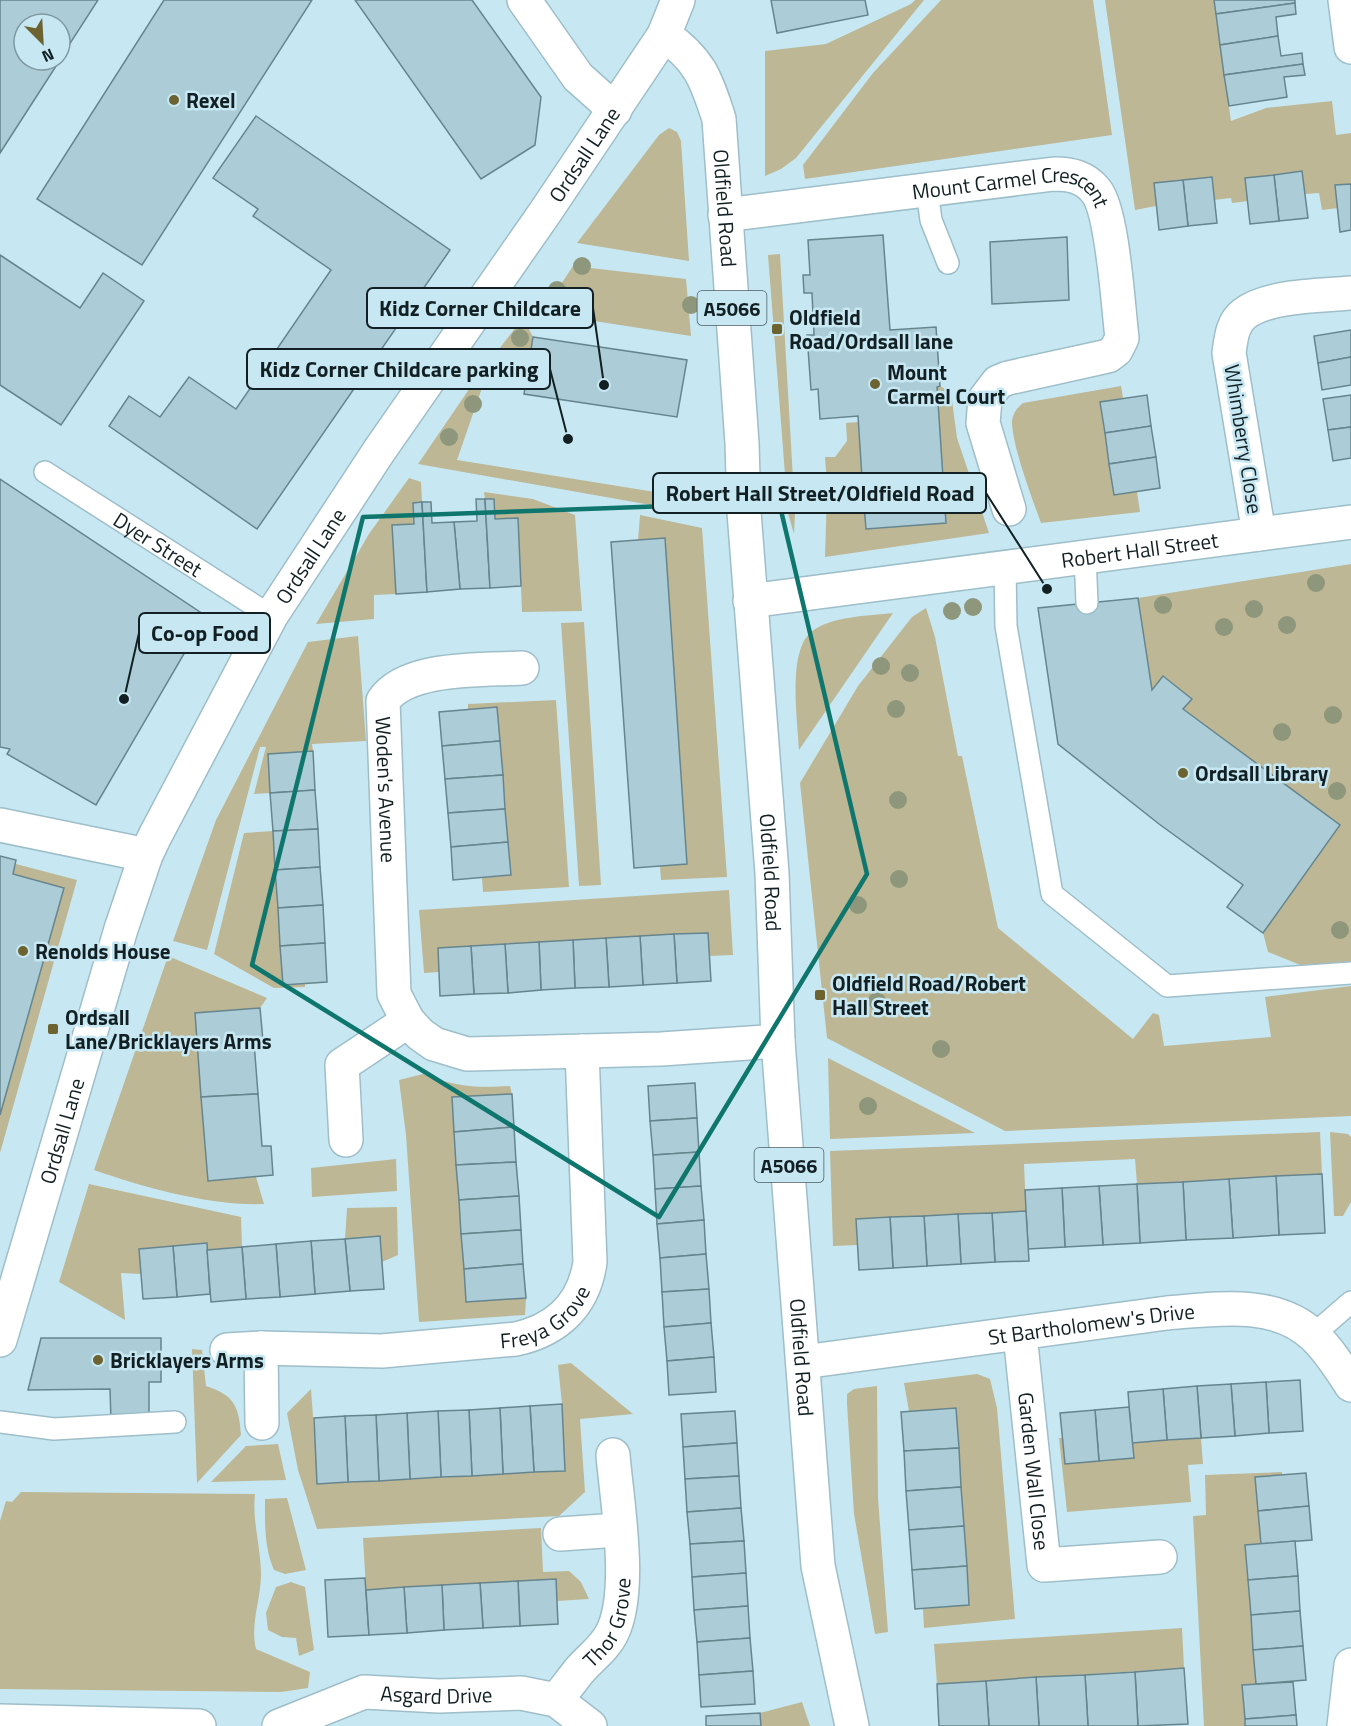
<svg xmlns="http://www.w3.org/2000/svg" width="1351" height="1726" font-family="'Titillium Web',sans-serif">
<rect width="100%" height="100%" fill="#c7e8f3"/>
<g fill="#bdb795">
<path d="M915 0H924L796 158 781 169 765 176V51L826 44 911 4Z"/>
<path d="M941 0H1093L1112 135 805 179 803 165 873 73Z"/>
<path d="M1105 0H1214L1231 121 1266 108 1332 101 1336 135 1351 133V184L1335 186 1338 208 1322 210 1319 193 1305 194 1302 171 1245 178 1248 201 1232 203 1231 198 1214 200 1211 177 1154 183 1156 206 1135 210Z"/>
<path d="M669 128 677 132 681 141 689 261 577 243 659 135Z"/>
<path d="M780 254 795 513 794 534 788 513 768 255Z"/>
<path d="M573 266 686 279 691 336 542 313Z"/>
<path d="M523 318 533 337 528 370 521 363 514 379 502 376 483 385 457 460 655 492 661 493 663 477 703 482 702 514 418 464 476 379Z"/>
<path d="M940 386 951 393 957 438 989 533 825 557 827 492 856 490V494L863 493 866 529 946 523 937 387Z"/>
<path d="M1121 386 1123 398 1100 402 1114 494 1137 492 1140 512 1041 523C1032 498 1013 448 1012 423 1012 414 1017 408 1023 403Z"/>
<path d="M858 422 862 478 855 479V482L827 484 825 457H835L847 441 846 423Z"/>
<path d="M409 478 421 482 422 502 413 503 414 524 392 526 396 594 374 595V619L316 624 369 534Z"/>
<path d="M484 492 533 499 575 515 582 611 522 612 518 519H495L494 499H485Z"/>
<path d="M640 515 702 528 727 877 661 880 660 866 687 864 665 539 638 540Z"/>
<path d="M1351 564V963L1308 968 1268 952 1263 933 1339 825 1183 709 1192 699 1164 676 1152 690 1138 598Z"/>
<path d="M926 608 935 637 958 756H962L998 928 1133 1039 1153 1013 1159 1015 1164 1046 1271 1037 1265 997 1351 986V1116L1005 1131 827 1038 800 783 858 686 912 617Z"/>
<path d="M893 613 799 750C798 720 787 653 811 632 831 616 868 616 893 613Z"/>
<path d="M584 622 601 885 579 886 561 623Z"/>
<path d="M358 636 366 741 312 744 313 751 268 754 270 793 254 794 266 747H260L207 950 173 941 216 820 308 642Z"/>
<path d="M556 700 569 887 483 892 482 878 511 875 497 708 468 710V704Z"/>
<path d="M273 831 283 985 305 984V987L274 988 214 954 244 833Z"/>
<path d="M16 864 77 880 0 1153V1115L64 888 13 874Z"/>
<path d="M729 890 733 955 709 956 707 933 471 946 438 948 439 972 424 973 419 910Z"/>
<path d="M168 956 267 998 260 1008 195 1014 208 1181 256 1177 264 1204C211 1206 145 1188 94 1170Z"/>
<path d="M828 1058 975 1133 830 1139Z"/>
<path d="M423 1074C456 1087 475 1088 510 1086L512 1094 452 1098 466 1302 526 1298 525 1315 419 1322 406 1135 399 1080Z"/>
<path d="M1320 1132 1322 1174 1137 1184 1135 1159 1024 1164 1026 1211 856 1219 857 1245 833 1246 830 1151Z"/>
<path d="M1330 1132 1348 1134 1351 1137V1202L1343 1216H1334Z"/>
<path d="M396 1159 397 1191 312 1197 311 1168Z"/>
<path d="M89 1184 241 1217 242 1247 207 1250 206 1243 139 1249 141 1274 121 1273 125 1320 59 1282Z"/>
<path d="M397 1207 398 1255 382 1262 380 1236 345 1239 347 1208Z"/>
<path d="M192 1349 202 1350 206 1386C234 1395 239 1406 241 1435L197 1483Z"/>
<path d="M571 1363 633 1414 580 1419 585 1492 559 1516 317 1529 298 1470 287 1413 311 1389 318 1484 472 1476 562 1404 558 1365Z"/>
<path d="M977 1374 990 1379 997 1408 1015 1619 924 1628 923 1609 969 1605 956 1409 909 1411 904 1383Z"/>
<path d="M877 1386 878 1498 888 1632 875 1634 854 1514 847 1404V1394L854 1389Z"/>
<path d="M1059 1438H1062L1065 1464 1133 1458 1132 1443 1201 1438 1203 1464 1188 1465 1191 1502 1067 1512Z"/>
<path d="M278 1444 286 1480 211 1482 246 1446Z"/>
<path d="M1282 1472V1475L1255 1477 1261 1544 1245 1545 1256 1684 1242 1685 1245 1726H1204L1193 1516 1206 1515 1205 1475Z"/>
<path d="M21 1492 255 1494C252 1521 261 1547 261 1574 261 1600 250 1623 256 1649L310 1672 308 1688 281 1692 0 1689V1521L6 1501 12 1502Z"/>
<path d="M287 1498 306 1570 285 1574 274 1570C264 1547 265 1523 265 1499Z"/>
<path d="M541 1528 543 1572 569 1571 581 1582 589 1599 557 1601 556 1579 366 1590 363 1538Z"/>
<path d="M291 1582 305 1587 314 1650 299 1656 296 1638 282 1637 268 1630 266 1613 276 1587Z"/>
<path d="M1182 1628 1184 1668 937 1684 934 1644Z"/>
<path d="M802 1702 810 1726H761L760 1713Z"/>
</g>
<g fill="#accdd7" stroke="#66858e" stroke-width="1.5">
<path d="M0 0H98L60 59V24H24V60H60L0 153Z"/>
<path d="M164 0H312L142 265 37 199Z"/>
<path d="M355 0H472L541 97 535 145 481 179Z"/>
<path d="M771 0H865L868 15 777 33Z"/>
<path d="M1214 0H1295V3L1216 14Z"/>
<path d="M1295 3 1296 14 1276 17 1278 36 1220 45 1216 14Z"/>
<path d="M1278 36 1281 56 1302 53 1303 64 1224 75 1220 45Z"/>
<path d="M1303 64 1305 75 1284 77 1287 97 1229 106 1224 75Z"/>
<path d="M256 116 450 250 257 529 109 426 129 396 160 417 189 377 236 409 331 270 253 216 258 209 213 178Z"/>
<path d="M1302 171 1308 218 1279 221 1274 175Z"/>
<path d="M1274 175 1279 221 1250 224 1245 178Z"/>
<path d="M1212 177 1217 223 1188 226 1183 180Z"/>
<path d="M1183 180 1188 226 1159 230 1154 183Z"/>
<path d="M1351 184V230L1340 232 1335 185Z"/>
<path d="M883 235 890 330 936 327 940 386 937 387 946 523 866 529 863 493 856 494 855 486V479L862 478 858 416 820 419 818 389 811 390 807 335H814L812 293H804L803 275H810L808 240Z"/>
<path d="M1067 237 1069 300 992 304 990 242Z"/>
<path d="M0 255 80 308 103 273 144 301 61 425 0 385Z"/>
<path d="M1351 330V357L1318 363 1314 336Z"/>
<path d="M533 337 687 360 677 417 524 394Z"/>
<path d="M1351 357V385L1322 390 1318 363Z"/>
<path d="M1147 395 1151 426 1105 433 1100 402Z"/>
<path d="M1351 395V427L1328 430 1323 399Z"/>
<path d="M1151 426 1156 457 1109 464 1105 433Z"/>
<path d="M1351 427V458L1333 461 1328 430Z"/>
<path d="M1156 457 1160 488 1114 495 1109 464Z"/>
<path d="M0 479 206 616 96 805 7 754 10 749 0 747Z"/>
<path d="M476 499H485L490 588 460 589 454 522 477 521Z"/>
<path d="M485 499H494L495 519 518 518 521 586 490 588Z"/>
<path d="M422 502 427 592 396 594 392 525 414 524 413 503Z"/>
<path d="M422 502H431L432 523 454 522 460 589 427 592Z"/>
<path d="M665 538 687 864 634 868 611 542Z"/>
<path d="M1138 598 1152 690 1163 676 1192 699 1183 709 1340 825 1263 933 1227 907 1243 885 1159 824 1058 744 1038 608Z"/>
<path d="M497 707 500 741 442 746 439 712Z"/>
<path d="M500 741 503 775 445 779 442 746Z"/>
<path d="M313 751 315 790 270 793 268 754Z"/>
<path d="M503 775 505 809 448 813 445 779Z"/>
<path d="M315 790 318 829 273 831 270 793Z"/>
<path d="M505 809 508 842 451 847 448 813Z"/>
<path d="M318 829 320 867 275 870 273 831Z"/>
<path d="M508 842 511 875 453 880 451 847Z"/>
<path d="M0 856 16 860 13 874 64 888 0 1115Z"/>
<path d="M320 867 323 905 278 908 275 870Z"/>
<path d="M323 905 325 943 280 946 278 908Z"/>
<path d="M708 933 711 981 677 983 674 934Z"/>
<path d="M674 934 677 983 643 985 640 936Z"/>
<path d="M640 936 643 985 609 987 606 938Z"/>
<path d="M606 938 609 987 575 988 573 940Z"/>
<path d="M573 940 575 988 541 990 539 942Z"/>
<path d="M539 942 541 990 508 993 505 944Z"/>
<path d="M325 943 327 982 283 985 280 946Z"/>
<path d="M505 944 508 993 474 994 471 946Z"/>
<path d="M471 946 474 994 440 996 438 948Z"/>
<path d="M260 1008 263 1041 254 1042 258 1094 201 1097 195 1013Z"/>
<path d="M695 1083 697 1118 650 1121 648 1086Z"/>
<path d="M258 1094 262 1146H271L273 1175 208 1181 201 1097Z"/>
<path d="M512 1094 514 1127 454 1132 452 1097Z"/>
<path d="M697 1118 699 1152 653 1155 650 1121Z"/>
<path d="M514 1127 516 1162 456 1165 454 1132Z"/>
<path d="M699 1152 701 1186 655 1189 653 1155Z"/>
<path d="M516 1162 519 1196 459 1200 456 1165Z"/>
<path d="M1322 1174 1325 1233 1279 1235 1276 1176Z"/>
<path d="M1276 1176 1279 1235 1233 1238 1229 1179Z"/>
<path d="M1229 1179 1233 1238 1186 1240 1183 1182Z"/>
<path d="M1183 1182 1186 1240 1140 1243 1137 1184Z"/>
<path d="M1137 1184 1140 1243 1103 1245 1099 1186Z"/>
<path d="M701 1186 704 1220 657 1224 655 1189Z"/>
<path d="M1099 1186 1103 1245 1065 1247 1062 1188Z"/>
<path d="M1062 1188 1065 1247 1028 1249 1025 1190Z"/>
<path d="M519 1196 521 1230 461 1234 459 1200Z"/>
<path d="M1026 1211 1029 1261 995 1262 992 1213Z"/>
<path d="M992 1213 995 1262 961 1264 958 1214Z"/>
<path d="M958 1214 961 1264 927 1266 924 1216Z"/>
<path d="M924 1216 927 1266 893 1268 890 1217Z"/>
<path d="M890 1217 893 1268 859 1270 856 1219Z"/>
<path d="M704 1220 706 1254 660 1258 657 1224Z"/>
<path d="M521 1230 523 1264 464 1269 461 1234Z"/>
<path d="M380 1236 384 1289 350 1291 345 1239Z"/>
<path d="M345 1239 350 1291 315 1294 311 1241Z"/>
<path d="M311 1241 315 1294 280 1297 276 1244Z"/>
<path d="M207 1243 210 1294 177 1297 173 1246Z"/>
<path d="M276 1244 280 1297 246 1299 242 1247Z"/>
<path d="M173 1246 177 1297 143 1299 139 1249Z"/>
<path d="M242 1247 246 1299 211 1302 207 1250Z"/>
<path d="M706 1254 709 1289 662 1292 660 1258Z"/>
<path d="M523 1264 526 1298 466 1302 464 1269Z"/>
<path d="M709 1289 711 1323 664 1327 662 1292Z"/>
<path d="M711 1323 714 1357 667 1361 664 1327Z"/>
<path d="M41 1338H161V1382H149V1422L111 1421 110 1389 28 1390Z"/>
<path d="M714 1357 716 1392 669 1395 667 1361Z"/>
<path d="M1300 1380 1303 1431 1269 1433 1266 1382Z"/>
<path d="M1266 1382 1269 1433 1235 1436 1231 1384Z"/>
<path d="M1231 1384 1235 1436 1201 1438 1197 1386Z"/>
<path d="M1197 1386 1201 1438 1167 1440 1163 1389Z"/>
<path d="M1163 1389 1167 1440 1132 1443 1128 1392Z"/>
<path d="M562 1404 565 1471 534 1472 530 1406Z"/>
<path d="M530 1406 534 1472 503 1474 500 1408Z"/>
<path d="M1129 1407 1134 1458 1099 1461 1095 1410Z"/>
<path d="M500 1408 503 1474 472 1476 469 1410Z"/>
<path d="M956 1408 959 1448 904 1451 901 1412Z"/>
<path d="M469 1410 472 1476 441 1477 438 1411Z"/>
<path d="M1095 1410 1099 1461 1065 1464 1060 1413Z"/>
<path d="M438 1411 441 1477 410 1479 407 1413Z"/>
<path d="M735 1411 737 1443 683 1447 681 1414Z"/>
<path d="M407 1413 410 1479 379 1481 376 1415Z"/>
<path d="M376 1415 379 1481 348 1482 345 1416Z"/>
<path d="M345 1416 348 1482 317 1484 314 1418Z"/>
<path d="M737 1443 739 1476 685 1479 683 1447Z"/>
<path d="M959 1448 961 1487 906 1491 904 1451Z"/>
<path d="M1306 1473 1309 1506 1258 1511 1255 1477Z"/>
<path d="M739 1476 741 1508 687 1512 685 1479Z"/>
<path d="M961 1487 964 1526 909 1530 906 1491Z"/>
<path d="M1309 1506 1312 1540 1261 1544 1258 1511Z"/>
<path d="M741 1508 744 1541 690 1544 687 1512Z"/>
<path d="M964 1526 967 1566 912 1570 909 1530Z"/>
<path d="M744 1541 746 1573 692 1577 690 1544Z"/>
<path d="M1295 1541 1298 1576 1248 1580 1245 1545Z"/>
<path d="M967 1566 969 1605 915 1609 912 1570Z"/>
<path d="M746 1573 748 1606 694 1610 692 1577Z"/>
<path d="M1298 1576 1300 1611 1251 1615 1248 1580Z"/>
<path d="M365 1578 369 1635 328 1637 325 1580Z"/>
<path d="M556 1579 558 1624 520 1626 518 1581Z"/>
<path d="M518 1581 520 1626 483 1628 480 1583Z"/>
<path d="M480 1583 483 1628 444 1630 442 1585Z"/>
<path d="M442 1585 444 1630 407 1633 404 1587Z"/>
<path d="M404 1587 407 1633 369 1635 366 1590Z"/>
<path d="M748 1606 750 1638 697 1642 694 1610Z"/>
<path d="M1300 1611 1303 1646 1253 1650 1251 1615Z"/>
<path d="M750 1638 753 1671 699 1675 697 1642Z"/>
<path d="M1303 1646 1306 1680 1256 1684 1253 1650Z"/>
<path d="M1184 1668 1188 1724 1138 1726 1135 1672Z"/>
<path d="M753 1671 755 1704 701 1707 699 1675Z"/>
<path d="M1135 1672 1138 1726H1088L1085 1675Z"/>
<path d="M1085 1675 1088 1726H1039L1036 1677Z"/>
<path d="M1036 1677 1039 1726H989L986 1681Z"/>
<path d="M986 1681 989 1726H939L937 1684Z"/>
<path d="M1293 1682 1296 1715 1245 1719 1242 1685Z"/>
<path d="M760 1713 761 1726H706V1716Z"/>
<path d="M1296 1715 1297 1726H1245V1719Z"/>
</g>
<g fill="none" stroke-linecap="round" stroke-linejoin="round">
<defs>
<g id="service">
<path d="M927 191 931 220 948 263"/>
<path id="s1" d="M45 472 271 616"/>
<path d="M1085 556 1087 603"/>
<path d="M1005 567 1006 626 1052 894 1167 986 1351 973"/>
<path d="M1313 1335 1351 1302"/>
<path d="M0 1422 54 1429 175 1422"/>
</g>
<g id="minor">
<path d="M524 0 578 77 615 110"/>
<path d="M1345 0 1351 47"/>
<path id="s2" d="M725 215 1054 174C1071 174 1085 177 1096 191 1113 212 1118 306 1122 338L1116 350 1108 356 1008 378 998 382 985 399 983 423 1009 509"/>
<path d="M1259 534 1229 353C1231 339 1232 323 1244 314 1268 295 1321 296 1351 293"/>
<path id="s3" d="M522 668C483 670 406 666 383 701L394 994 408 1021 420 1034 434 1044 467 1054 661 1049 778 1041"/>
<path d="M0 825 146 855"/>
<path d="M346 1140 342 1065 408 1021"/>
<path id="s4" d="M1020 1334 1044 1565 1160 1557"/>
<path d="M261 1348 262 1423"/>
<path id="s5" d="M227 1350 261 1348 382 1351 516 1339C557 1330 584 1305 590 1262L582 1051"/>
<path id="s6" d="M803 1362 1167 1313C1216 1309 1275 1299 1314 1336 1329 1350 1340 1368 1351 1385"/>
<path d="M560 1534 618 1530"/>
<path id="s7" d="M556 1700C564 1691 571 1681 579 1671 590 1658 604 1649 612 1633 633 1591 617 1503 613 1455"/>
<path d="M0 1721 199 1726"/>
<path id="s8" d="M279 1726 364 1692 439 1696 521 1693 556 1700 590 1726"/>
<path d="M1344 1726 1351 1665"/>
</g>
<g id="tertiary">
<path id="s9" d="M750 601 1351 522"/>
</g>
<g id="secondary">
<path id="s10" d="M0 1340 121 929 146 855 155 836 271 616 379 451 546 211 664 35"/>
</g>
<g id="primary">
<path id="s11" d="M678 0 664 35C699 59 706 78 719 119L742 443 744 512 772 873 778 1041 818 1566 852 1726"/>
</g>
</defs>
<use href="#service" stroke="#9ebec9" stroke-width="24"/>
<use href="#minor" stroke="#9ebec9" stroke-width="36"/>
<use href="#tertiary" stroke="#9ebec9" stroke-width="36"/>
<use href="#secondary" stroke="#9ebec9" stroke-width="36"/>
<use href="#primary" stroke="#9ebec9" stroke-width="36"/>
<use href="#service" stroke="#fff" stroke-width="21"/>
<use href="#minor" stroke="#fff" stroke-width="33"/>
<use href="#tertiary" stroke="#fff" stroke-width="33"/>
<use href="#secondary" stroke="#fff" stroke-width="33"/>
<use href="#primary" stroke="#fff" stroke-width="33"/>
</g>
<g fill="#8e977c">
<circle cx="582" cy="266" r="9"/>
<circle cx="557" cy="290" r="9"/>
<circle cx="691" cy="305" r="9"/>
<circle cx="520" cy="338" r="9"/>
<circle cx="473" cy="404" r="9"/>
<circle cx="449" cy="437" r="9"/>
<circle cx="1316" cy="583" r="9"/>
<circle cx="1163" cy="605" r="9"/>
<circle cx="973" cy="607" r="9"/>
<circle cx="1254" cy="609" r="9"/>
<circle cx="952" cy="611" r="9"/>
<circle cx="1287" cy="625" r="9"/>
<circle cx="1224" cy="627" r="9"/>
<circle cx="881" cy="666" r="9"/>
<circle cx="910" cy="673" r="9"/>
<circle cx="896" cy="709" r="9"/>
<circle cx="1333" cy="715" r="9"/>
<circle cx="1282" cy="732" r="9"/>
<circle cx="1337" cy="791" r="9"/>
<circle cx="898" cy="800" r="9"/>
<circle cx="899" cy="879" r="9"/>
<circle cx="858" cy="905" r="9"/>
<circle cx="1340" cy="930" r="9"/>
<circle cx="877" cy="1001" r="9"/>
<circle cx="941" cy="1049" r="9"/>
<circle cx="868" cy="1106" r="9"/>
</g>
<path fill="none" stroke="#0f766e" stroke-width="4.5" stroke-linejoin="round" d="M779 502 867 874 659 1217 252 965 363 517Z"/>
<g fill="#6d6330" stroke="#c7e8f3" stroke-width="2">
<circle cx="174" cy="100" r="6"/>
<rect x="771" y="323" width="12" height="12" rx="3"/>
<circle cx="875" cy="384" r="6"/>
<circle cx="1183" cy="773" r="6"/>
<circle cx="23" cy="951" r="6"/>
<rect x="814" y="989" width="12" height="12" rx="3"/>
<rect x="47" y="1023" width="12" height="12" rx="3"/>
<circle cx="98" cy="1360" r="6"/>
</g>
<g text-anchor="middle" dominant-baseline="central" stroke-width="5" stroke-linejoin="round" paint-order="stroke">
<g fill="#c7e8f3" stroke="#495c61" stroke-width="1.5">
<rect x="697.5" y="291" width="69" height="34" rx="4.5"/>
<rect x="754.5" y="1148" width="69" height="34" rx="4.5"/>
</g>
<g font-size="20" font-weight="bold" fill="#132023">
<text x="732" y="308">A5066</text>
<text x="789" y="1165">A5066</text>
</g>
<g font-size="21" font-weight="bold" fill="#132023" stroke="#c7e8f3" text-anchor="start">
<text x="186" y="100">Rexel</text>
<text x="789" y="317">Oldfield<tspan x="789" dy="24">Road/Ordsall lane</tspan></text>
<text x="887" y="372">Mount<tspan x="887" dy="24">Carmel Court</tspan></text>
<text x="1195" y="773">Ordsall Library</text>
<text x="35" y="951">Renolds House</text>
<text x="832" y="983">Oldfield Road/Robert<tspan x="832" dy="24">Hall Street</tspan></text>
<text x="65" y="1017">Ordsall<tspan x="65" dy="24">Lane/Bricklayers Arms</tspan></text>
<text x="110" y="1360">Bricklayers Arms</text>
</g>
<g font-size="21" fill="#132023" stroke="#c7e8f3">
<text stroke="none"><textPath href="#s10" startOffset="1334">Ordsall Lane</textPath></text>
<text stroke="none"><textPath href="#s2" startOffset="292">Mount Carmel Crescent</textPath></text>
<text stroke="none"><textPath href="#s11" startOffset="230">Oldfield Road</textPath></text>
<text transform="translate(1244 439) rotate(81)">Whimberry Close</text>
<text stroke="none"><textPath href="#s1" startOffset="134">Dyer Street</textPath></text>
<text stroke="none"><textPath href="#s9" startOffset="393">Robert Hall Street</textPath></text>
<text stroke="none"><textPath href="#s10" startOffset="848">Ordsall Lane</textPath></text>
<text stroke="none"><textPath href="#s3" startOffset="236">Woden's Avenue</textPath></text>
<text stroke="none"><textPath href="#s11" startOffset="896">Oldfield Road</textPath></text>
<text stroke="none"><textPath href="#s10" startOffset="218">Ordsall Lane</textPath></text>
<text stroke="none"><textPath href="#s5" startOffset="326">Freya Grove</textPath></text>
<text stroke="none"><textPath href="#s6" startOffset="291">St Bartholomew's Drive</textPath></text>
<text stroke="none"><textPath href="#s11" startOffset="1382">Oldfield Road</textPath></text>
<text stroke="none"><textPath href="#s4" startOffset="138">Garden Wall Close</textPath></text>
<text stroke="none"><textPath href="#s7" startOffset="96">Thor Grove</textPath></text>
<text stroke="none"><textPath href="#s8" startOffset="164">Asgard Drive</textPath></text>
</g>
</g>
<path fill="none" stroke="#132023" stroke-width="2" d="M604 385L593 308M568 439L550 369M1047 589L986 493M124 699L139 633"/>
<g fill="#132023" stroke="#c7e8f3" stroke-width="2">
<circle cx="604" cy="385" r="6"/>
<circle cx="568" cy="439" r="6"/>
<circle cx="1047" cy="589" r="6"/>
<circle cx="124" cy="699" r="6"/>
</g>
<g fill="#c7e8f3" stroke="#132023" stroke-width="2">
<rect x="367" y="288" width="226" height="40" rx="6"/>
<rect x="247" y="349" width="303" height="40" rx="6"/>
<rect x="653" y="473" width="333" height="40" rx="6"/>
<rect x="139" y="613" width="131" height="40" rx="6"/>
</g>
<g font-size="22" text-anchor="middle" font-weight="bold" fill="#132023">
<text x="480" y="316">Kidz Corner Childcare</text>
<text x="399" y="377">Kidz Corner Childcare parking</text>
<text x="820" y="501">Robert Hall Street/Oldfield Road</text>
<text x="205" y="641">Co-op Food</text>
</g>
<g transform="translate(42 42) rotate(156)"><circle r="28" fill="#c7e8f3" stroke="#7f98a0" stroke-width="1.5"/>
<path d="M0-4.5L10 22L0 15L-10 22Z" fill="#6d6330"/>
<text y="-9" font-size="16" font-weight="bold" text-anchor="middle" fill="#132023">N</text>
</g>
</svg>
